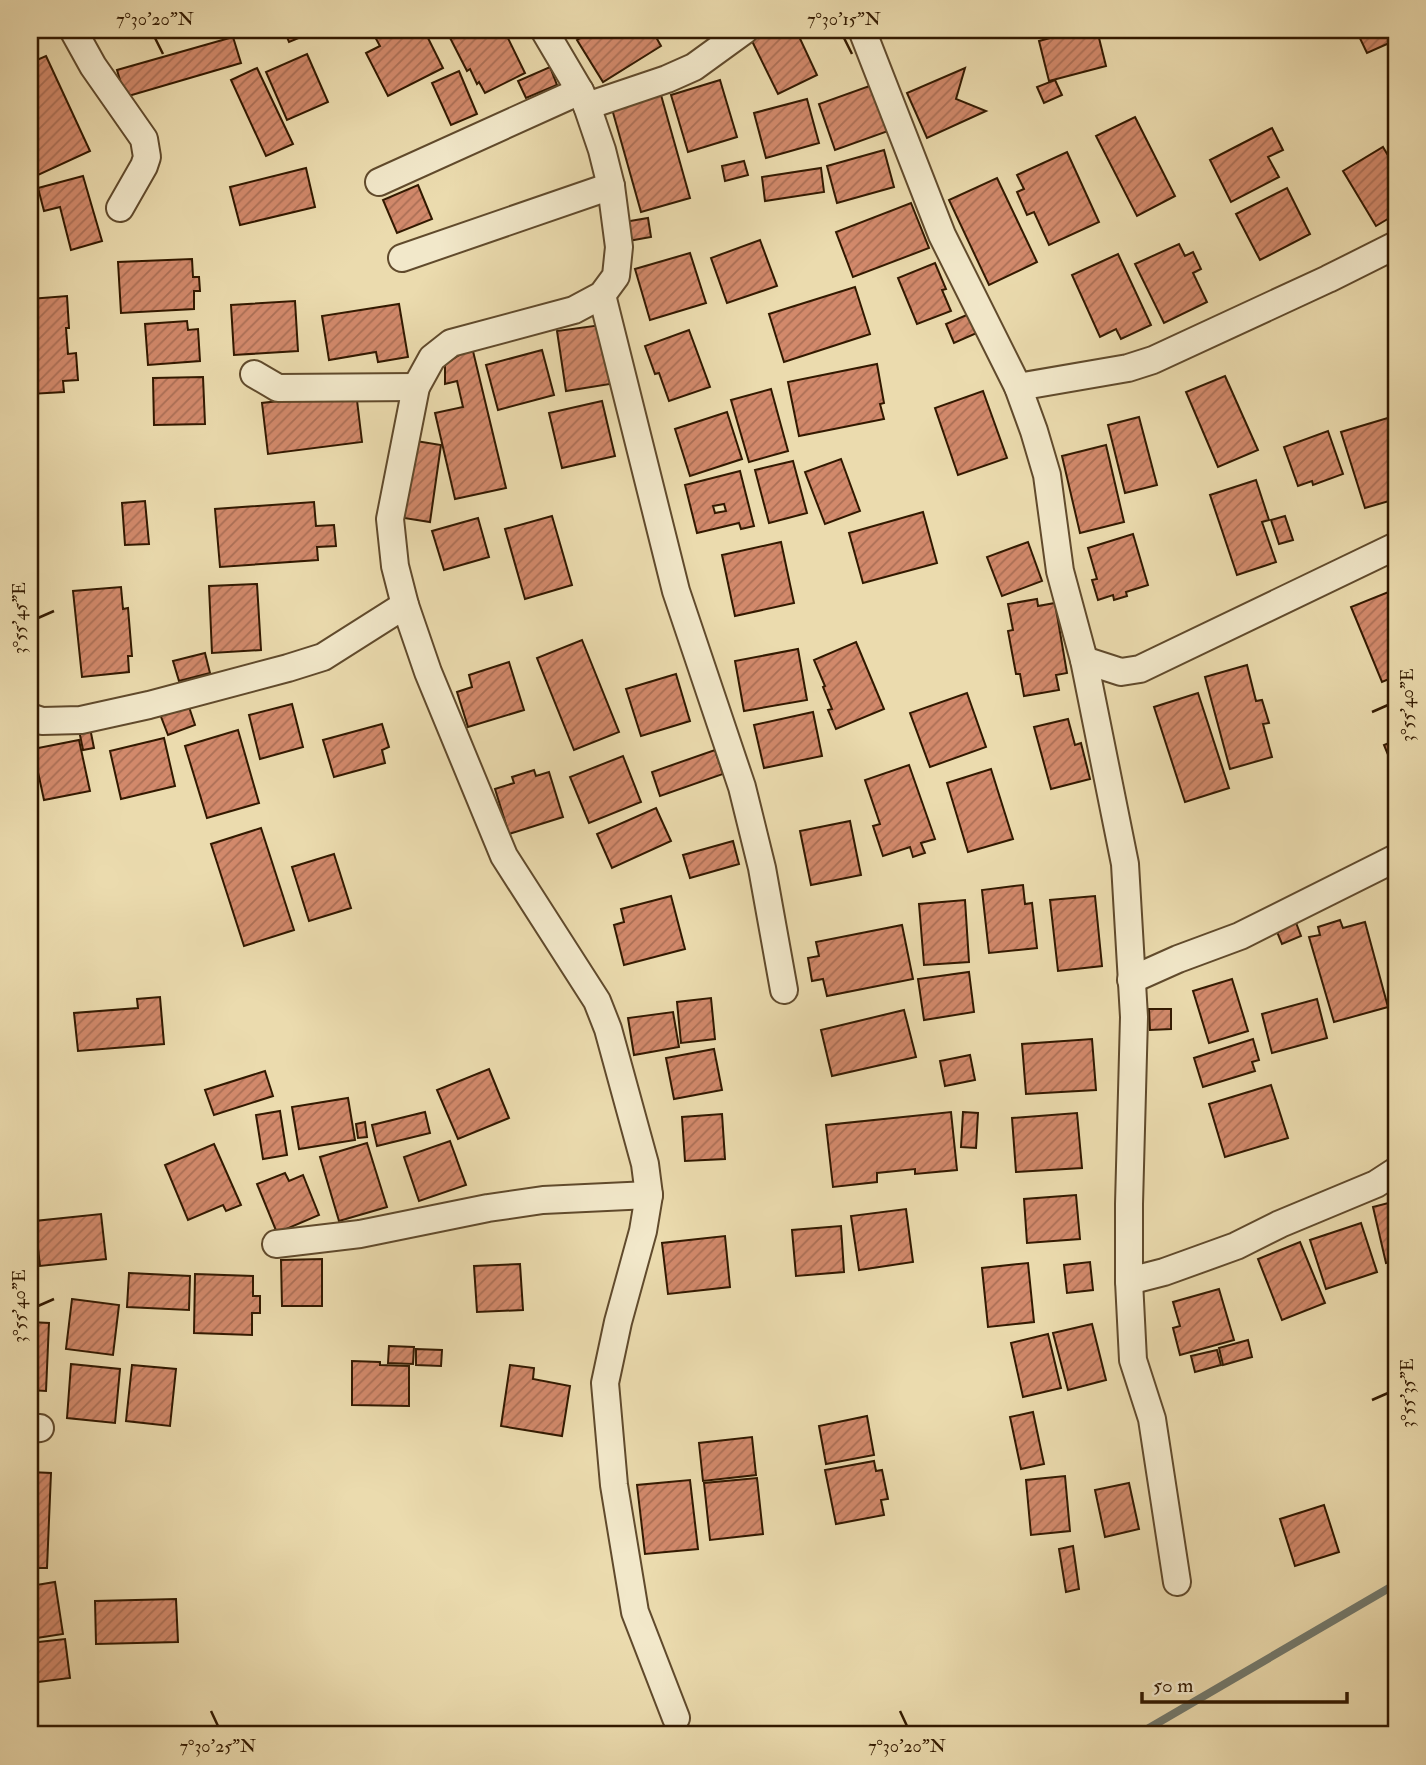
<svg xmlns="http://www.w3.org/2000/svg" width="1426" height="1765" font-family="'IM FELL Double Pica',serif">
<defs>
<pattern id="building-hatch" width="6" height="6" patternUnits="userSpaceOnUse" patternTransform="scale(1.75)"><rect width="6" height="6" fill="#d2896b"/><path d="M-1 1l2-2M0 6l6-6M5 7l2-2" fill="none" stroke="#ab6f56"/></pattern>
</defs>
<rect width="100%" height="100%" fill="#ebdbae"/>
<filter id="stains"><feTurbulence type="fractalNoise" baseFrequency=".00286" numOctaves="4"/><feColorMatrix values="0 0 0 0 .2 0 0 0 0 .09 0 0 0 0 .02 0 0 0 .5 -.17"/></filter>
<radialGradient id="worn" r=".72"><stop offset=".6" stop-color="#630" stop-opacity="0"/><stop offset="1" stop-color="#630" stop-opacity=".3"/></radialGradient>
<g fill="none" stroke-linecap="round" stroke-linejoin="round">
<path stroke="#72796d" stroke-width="8" d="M1137 1735 1396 1584"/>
</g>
<g fill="url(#building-hatch)" stroke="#321900" stroke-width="2" fill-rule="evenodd">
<path d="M284 30H318L289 42Z"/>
<path d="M389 30H424L443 68 388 96 366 53 380 46 375 37Z"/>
<path d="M446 30H504L525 73 485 93 479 82 477 84 470 69 467 71Z"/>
<path d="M594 30H652L661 46 603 82 577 40Z"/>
<path d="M766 30H796L817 75 778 94 750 37Z"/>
<path d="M1080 30H1097L1106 66 1049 81 1039 41Z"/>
<path d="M1356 30H1396V40L1367 53Z"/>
<path d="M233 37 241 63 125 97 117 70Z"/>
<path d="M307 54 328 102 287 120 266 72Z"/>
<path d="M46 56 90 151 38 175 30 159V63Z"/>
<path d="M550 67 557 85 526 98 518 81Z"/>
<path d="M257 68 293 144 266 156 231 80Z"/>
<path d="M965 68 956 99 986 111 927 138 907 93Z"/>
<path d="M459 71 477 114 451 125 432 83Z"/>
<path d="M720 80 737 137 688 152 671 95Z"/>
<path d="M1055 80 1062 95 1044 103 1037 87Z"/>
<path d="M875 84 891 130 835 150 819 104Z"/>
<path d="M661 95 690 198 641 212 612 109Z"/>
<path d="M807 99 819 143 766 158 754 113Z"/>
<path d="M1135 117 1175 196 1137 216 1096 136Z"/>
<path d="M1272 128 1283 150 1268 157 1279 177 1231 202 1210 160Z"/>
<path d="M1383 147 1396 169V214L1376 226 1343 171Z"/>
<path d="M884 150 894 187 837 203 827 166Z"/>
<path d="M1067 152 1099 222 1049 245 1034 212 1027 215 1017 192 1024 189 1017 175Z"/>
<path d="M744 161 748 175 725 181 722 166Z"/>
<path d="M306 168 315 207 240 225 230 187Z"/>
<path d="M821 168 824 192 765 201 762 177Z"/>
<path d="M83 176 102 241 71 250 60 207 44 211 38 188Z"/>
<path d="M997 178 1037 262 989 285 949 200Z"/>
<path d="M418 185 432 219 397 233 383 200Z"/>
<path d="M1287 188 1310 234 1260 260 1236 214Z"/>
<path d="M911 203 929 248 853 277 836 232Z"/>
<path d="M648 218 651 237 628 241 624 222Z"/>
<path d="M760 240 777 286 727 303 711 258Z"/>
<path d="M1179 244 1185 256 1193 252 1201 269 1193 273 1207 302 1164 323 1135 264Z"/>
<path d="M690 253 706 303 650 320 635 269Z"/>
<path d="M1118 254 1151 325 1121 339 1116 329 1100 337 1072 275Z"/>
<path d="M192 259 193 277H199L200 291H194V309L121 313 118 262Z"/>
<path d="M935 263 946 289 942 290 951 311 917 324 898 278Z"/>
<path d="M855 287 870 334 784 362 769 314Z"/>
<path d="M67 296 69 328H66L68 354 76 353 78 380 63 381 64 392 30 394V299Z"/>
<path d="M295 301 298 351 234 355 231 305Z"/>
<path d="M399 304 408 357 378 362 376 352 329 360 322 316Z"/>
<path d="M971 313 979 332 954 343 946 324Z"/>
<path d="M187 321 188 330 198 329 200 361 148 365 145 324Z"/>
<path d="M601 325 610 384 566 391 557 331Z"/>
<path d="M689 330 710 387 669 401 659 373 655 374 645 346Z"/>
<path d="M472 347 506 488 455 499 435 413 463 407 457 381 445 384V364Z"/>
<path d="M542 350 554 395 498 410 486 365Z"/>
<path d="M877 364 884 403 880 404 884 419 799 436 788 382Z"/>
<path d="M1225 376 1258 450 1218 467 1186 392Z"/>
<path d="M203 377 205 424 154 425 153 378Z"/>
<path d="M771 389 788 451 749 462 731 400Z"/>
<path d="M983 391 1007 458 958 475 935 408Z"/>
<path d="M356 392 362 442 268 454 262 403Z"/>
<path d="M602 401 615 456 562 468 549 413Z"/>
<path d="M727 412 742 459 690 476 675 429Z"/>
<path d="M1139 417 1157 485 1125 493 1108 425Z"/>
<path d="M1391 417 1396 435V499L1365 508 1341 432Z"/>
<path d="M1328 431 1343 474 1313 485 1312 481 1298 486 1284 447Z"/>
<path d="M416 441 441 445 430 522 404 518Z"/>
<path d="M1106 445 1124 522 1080 533 1062 456Z"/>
<path d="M841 459 860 511 825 524 805 472Z"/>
<path d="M793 461 807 513 769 523 755 470Z"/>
<path d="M740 471 754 526 741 529 739 523 697 533 685 485ZM724 504 726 511 715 513 713 506Z"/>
<path d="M1256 480 1269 520 1262 522 1276 562 1237 575 1210 495Z"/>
<path d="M145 501 149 544 125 545 122 503Z"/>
<path d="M314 502 316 526 334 525 336 546 317 547 318 560 220 567 215 509Z"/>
<path d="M923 512 937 563 863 583 849 533Z"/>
<path d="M552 516 572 585 525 599 505 529Z"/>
<path d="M1285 516 1293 540 1279 544 1271 520Z"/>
<path d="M478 518 489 557 444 570 432 531Z"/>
<path d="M1133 534 1148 585 1126 592 1127 596 1114 600 1113 595 1098 600 1092 580 1097 579 1088 548Z"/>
<path d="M781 542 794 603 735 616 722 555Z"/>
<path d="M1028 542 1042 581 1002 596 987 557Z"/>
<path d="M257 584 261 650 212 653 209 586Z"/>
<path d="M121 587 123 609 128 608 132 656H128L129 672 82 677 73 591Z"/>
<path d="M1396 589V676L1382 682 1351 607Z"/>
<path d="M1037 599 1038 606 1055 603 1067 673 1056 675 1059 690 1024 696 1020 674H1016L1008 631 1013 630 1008 604Z"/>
<path d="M582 640 619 732 574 750 537 658Z"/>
<path d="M856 642 884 709 836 729 828 710 832 709 823 687 825 686 814 660Z"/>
<path d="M798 649 807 700 744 711 735 661Z"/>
<path d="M205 653 210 673 179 681 173 661Z"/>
<path d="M509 662 524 710 468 727 457 692 472 687 469 675Z"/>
<path d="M1247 665 1256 701 1262 700 1269 723 1263 724 1272 757 1230 769 1205 677Z"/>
<path d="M676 674 690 721 641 736 626 689Z"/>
<path d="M967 693 986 747 930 767 910 713Z"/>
<path d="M1198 693 1229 788 1185 802 1154 707Z"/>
<path d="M188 704 195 725 168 735 160 714Z"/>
<path d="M292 704 303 747 260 759 249 715Z"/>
<path d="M813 712 822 756 764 768 754 725Z"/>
<path d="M1068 719 1075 745 1081 743 1090 779 1051 789 1034 727Z"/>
<path d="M382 724 389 747 382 750 385 763 334 777 323 740Z"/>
<path d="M90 728 94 748 83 750 79 730Z"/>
<path d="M238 730 259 803 207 818 185 746Z"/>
<path d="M164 738 175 786 121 799 110 751Z"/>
<path d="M79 740 90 791 44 800 33 749Z"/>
<path d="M1396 740V774L1384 745Z"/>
<path d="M715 750 723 774 660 796 652 772Z"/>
<path d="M623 756 641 802 589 823 570 777Z"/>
<path d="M909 765 935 839 921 843 925 853 913 857 910 847 883 856 873 826 880 824 865 780Z"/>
<path d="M991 769 1013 839 968 852 947 783Z"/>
<path d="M534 770 536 776 549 772 563 817 509 834 495 789 514 783 512 777Z"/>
<path d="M656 808 671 841 612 868 597 834Z"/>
<path d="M850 821 861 875 811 885 800 831Z"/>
<path d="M261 828 294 930 244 946 211 844Z"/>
<path d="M733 841 739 864 690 878 683 855Z"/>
<path d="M334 854 351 908 309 921 292 867Z"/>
<path d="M1023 885 1025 904 1032 903 1037 948 989 953 982 890Z"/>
<path d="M671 896 685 949 624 965 614 925 624 922 621 909Z"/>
<path d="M1095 896 1102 966 1058 971 1050 900Z"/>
<path d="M965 900 969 962 924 965 919 904Z"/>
<path d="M1295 920 1301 936 1282 944 1275 927Z"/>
<path d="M1340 920 1343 928 1365 922 1388 1007 1334 1022 1309 937 1320 935 1318 927Z"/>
<path d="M902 925 913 979 827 996 823 979 812 981 808 958 819 956 816 942Z"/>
<path d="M969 972 974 1012 924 1020 918 979Z"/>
<path d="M1232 979 1248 1031 1209 1043 1193 991Z"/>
<path d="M160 997 164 1044 78 1051 74 1013 138 1008 137 999Z"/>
<path d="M711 998 715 1039 681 1043 677 1002Z"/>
<path d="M1317 999 1327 1038 1272 1053 1262 1014Z"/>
<path d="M1149 1009H1171V1029L1150 1030Z"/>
<path d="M904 1010 916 1057 832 1076 821 1030Z"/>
<path d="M673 1012 679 1047 634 1055 628 1018Z"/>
<path d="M1092 1039 1096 1090 1026 1094 1022 1044Z"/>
<path d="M1253 1039 1259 1060 1252 1062 1255 1071 1203 1087 1194 1058Z"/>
<path d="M714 1049 722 1090 674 1099 666 1058Z"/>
<path d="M970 1055 975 1080 945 1086 940 1061Z"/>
<path d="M489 1069 509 1118 458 1139 437 1090Z"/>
<path d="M265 1071 273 1096 214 1115 205 1090Z"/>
<path d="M1271 1085 1288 1138 1225 1157 1209 1104Z"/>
<path d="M348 1098 355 1140 299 1149 292 1107Z"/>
<path d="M280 1111 287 1155 263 1159 256 1115Z"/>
<path d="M425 1112 430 1133 377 1146 372 1125Z"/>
<path d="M951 1112 957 1170 915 1174V1169L877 1173V1182L833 1187 826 1125Z"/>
<path d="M963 1112 978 1113 976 1148 961 1147Z"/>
<path d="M1077 1113 1082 1168 1016 1172 1012 1118Z"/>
<path d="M722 1114 725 1159 685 1161 682 1117Z"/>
<path d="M365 1122 367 1137 358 1138 356 1124Z"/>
<path d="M450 1141 466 1185 419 1201 404 1157Z"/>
<path d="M367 1143 387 1207 339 1221 320 1157Z"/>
<path d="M214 1144 241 1205 226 1211 223 1205 188 1220 165 1165Z"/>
<path d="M285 1173 289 1181 303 1175 319 1215 277 1233 257 1184Z"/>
<path d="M1076 1195 1080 1239 1027 1243 1024 1199Z"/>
<path d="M1396 1201V1261L1386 1263 1373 1207Z"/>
<path d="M906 1209 913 1262 859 1270 851 1216Z"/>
<path d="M101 1214 106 1259 40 1266 35 1221Z"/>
<path d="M1361 1223 1377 1272 1326 1289 1310 1240Z"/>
<path d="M841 1226 844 1272 796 1276 792 1230Z"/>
<path d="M725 1236 730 1287 668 1294 662 1243Z"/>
<path d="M1300 1242 1325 1303 1282 1320 1258 1259Z"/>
<path d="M322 1259V1306H282L281 1260Z"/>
<path d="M1090 1262 1093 1290 1067 1293 1064 1265Z"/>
<path d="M1028 1263 1034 1322 988 1327 982 1268Z"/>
<path d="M520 1264 523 1310 477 1312 474 1266Z"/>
<path d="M129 1273 190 1276 189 1310 127 1307Z"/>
<path d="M195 1274 253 1276V1296H260V1313H252V1335L194 1333Z"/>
<path d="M1219 1289 1234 1340 1180 1355 1173 1328 1180 1326 1173 1302Z"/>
<path d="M72 1299 119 1305 113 1355 66 1349Z"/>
<path d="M30 1322 49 1323 46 1391 30 1390Z"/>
<path d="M1092 1324 1106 1380 1068 1390 1053 1333Z"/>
<path d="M1048 1334 1061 1388 1023 1397 1011 1343Z"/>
<path d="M1248 1340 1252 1357 1223 1365 1219 1348Z"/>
<path d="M389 1346 414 1347 413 1364 388 1363Z"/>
<path d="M416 1349 442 1350 441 1366 416 1365Z"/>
<path d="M1217 1350 1221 1365 1195 1372 1191 1356Z"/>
<path d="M352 1361 380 1362V1365L409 1366V1406L352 1405Z"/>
<path d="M71 1364 120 1369 115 1423 67 1418Z"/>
<path d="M132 1365 176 1369 170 1426 126 1421Z"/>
<path d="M510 1365 534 1368 533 1379 570 1386 562 1436 501 1426Z"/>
<path d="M1033 1412 1044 1464 1021 1469 1010 1417Z"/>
<path d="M867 1416 874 1455 826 1464 819 1426Z"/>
<path d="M752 1437 756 1475 703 1481 699 1443Z"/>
<path d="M874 1461 876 1471 882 1470 888 1499 881 1500 884 1515 836 1524 825 1470Z"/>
<path d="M30 1472 51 1473 47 1568H30Z"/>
<path d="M1065 1476 1070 1531 1031 1535 1026 1480Z"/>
<path d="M757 1478 763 1534 710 1540 704 1483Z"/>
<path d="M690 1480 698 1549 645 1554 637 1485Z"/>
<path d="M1129 1483 1139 1529 1105 1537 1095 1490Z"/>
<path d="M1324 1505 1339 1552 1295 1566 1280 1519Z"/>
<path d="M1073 1546 1079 1589 1066 1592 1059 1549Z"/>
<path d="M55 1582 63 1634 30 1639V1586Z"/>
<path d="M176 1599 178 1642 96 1644 95 1601Z"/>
<path d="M65 1639 70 1678 30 1683V1643Z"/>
</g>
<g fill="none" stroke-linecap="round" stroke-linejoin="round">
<defs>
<g id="street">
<path d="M73 30 93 66 144 139 147 157 144 166 120 208"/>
<path d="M544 30 580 91 587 106 602 150 611 186 619 247 616 276 602 295 574 310 451 343 432 358 416 387 390 519 395 566 405 605 428 672 504 856 597 1001 608 1029 645 1164 649 1195 643 1231 618 1322 605 1383 614 1485 635 1612 676 1718"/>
<path d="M862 30 942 235 1018 387 1034 431 1047 475 1060 571 1084 660 1125 864 1134 1017 1129 1204V1281L1133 1360 1152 1419 1177 1582"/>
<path d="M587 106 667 79 694 67 745 30"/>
<path d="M379 182 580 91"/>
<path d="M402 258 611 186"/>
<path d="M602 295 676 591 742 787 762 868 784 990"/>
<path d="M254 374 278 388 416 387"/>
<path d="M1018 387 1128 368 1153 360 1328 279 1396 245"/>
<path d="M1084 660 1121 672 1140 669 1396 546"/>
<path d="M30 717 42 721 81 720 149 705 288 668 323 657 405 605"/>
<path d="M1131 980 1178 959 1240 936 1396 858"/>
<path d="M276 1244 360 1234 488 1208 543 1200 649 1195"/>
<path d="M1129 1281 1164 1272 1236 1246 1280 1224 1376 1184 1396 1171"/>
<path d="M30 1429 40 1428"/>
</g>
</defs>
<use href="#street" stroke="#604a2c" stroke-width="30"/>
<use href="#street" stroke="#f2e8ca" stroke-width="26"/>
</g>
<path fill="none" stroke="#321900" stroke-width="2.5" d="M155 38 163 54M844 38 852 54M38 618 54 611M1372 712 1388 705M38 1306 54 1299M1372 1400 1388 1393M211 1711 218 1726M900 1711 907 1726"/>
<rect width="1426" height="1765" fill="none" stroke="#ebdbae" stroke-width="77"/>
<path d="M1142 1692v10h205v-10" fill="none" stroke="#321900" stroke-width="3.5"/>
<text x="1153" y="1692" font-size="21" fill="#321900" stroke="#f2e8ca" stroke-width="5" paint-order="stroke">50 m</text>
<rect x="38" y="38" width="1350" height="1688" fill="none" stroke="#321900" stroke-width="2.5"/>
<g font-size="18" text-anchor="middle" fill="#321900">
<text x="155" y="25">7°30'20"N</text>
<text x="844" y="25">7°30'15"N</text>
<text transform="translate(19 618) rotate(-90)" y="6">3°55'45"E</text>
<text transform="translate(1407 705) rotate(-90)" y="6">3°55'40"E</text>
<text transform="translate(19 1306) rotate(-90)" y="6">3°55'40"E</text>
<text transform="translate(1407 1393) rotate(-90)" y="6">3°55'35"E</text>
<text x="218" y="1752">7°30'25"N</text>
<text x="907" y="1752">7°30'20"N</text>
</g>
<rect width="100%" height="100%" filter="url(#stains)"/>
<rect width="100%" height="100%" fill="url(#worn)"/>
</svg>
